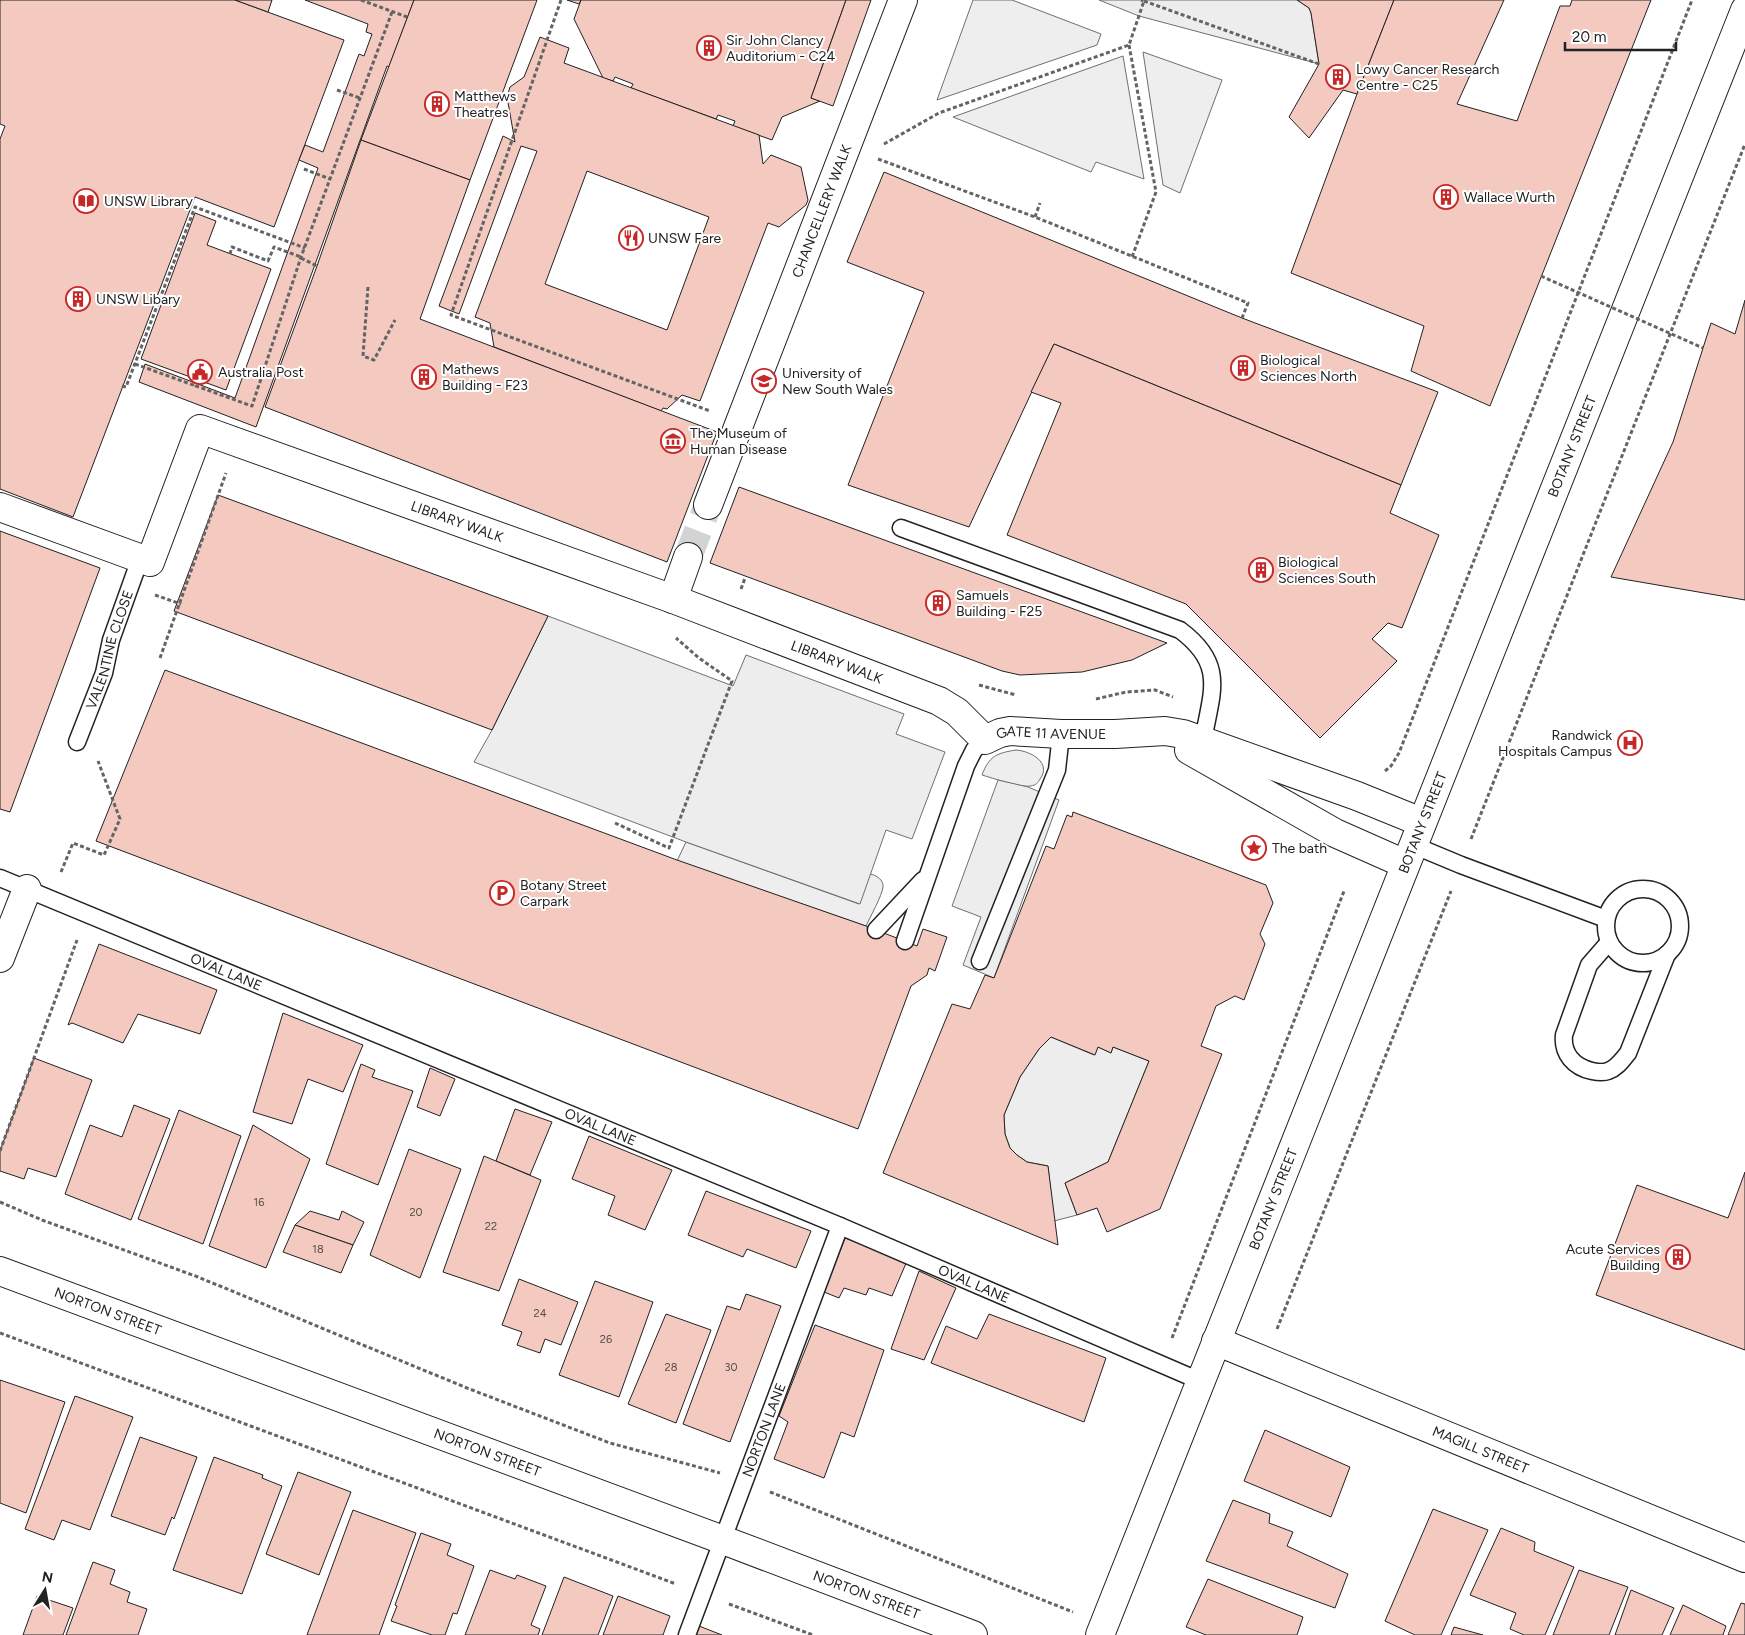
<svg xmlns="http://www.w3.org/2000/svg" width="1745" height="1635" font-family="Figtree,sans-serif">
<rect width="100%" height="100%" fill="#fff"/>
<g fill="#eee" stroke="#6f6f6f">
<path d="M973 0H1012L1101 34 1097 45 937 100Z"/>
<path d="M1143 52 1222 80 1180 193 1163 185Z"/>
<path d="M1123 56 1144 179 1096 162 1091 172 953 117Z"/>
<path d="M1016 750C1031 751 1052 763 1040 779 1038 783 1036 785 1031 786 1022 788 992 778 982 775 989 756 997 753 1016 750Z"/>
<path d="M686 842 859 904 870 874C876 875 884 880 883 887 882 896 870 917 866 926L677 861Z"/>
</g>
<g fill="#ededed" stroke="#6f6f6f">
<path d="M1099 0H1297L1309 8 1311 13 1319 64 1139 16Z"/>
<path d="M548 616 733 686 746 655 904 714 896 734 945 752 912 839 886 830 860 904 686 842 474 762 492 730Z"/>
<path d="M998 780 1028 787 1059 800 994 978 963 965 981 917 952 906Z"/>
<path d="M1051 1037 1094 1055 1098 1047 1111 1053 1113 1047 1149 1061 1108 1162 1065 1183 1077 1215 1054 1221 1048 1166 1027 1162 1017 1155 1010 1148 1005 1134 1004 1115 1020 1077 1039 1049Z"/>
</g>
<g fill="#f3c9c0" stroke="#222" fill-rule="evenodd">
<path d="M0 0H235L344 40 274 227 195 197 73 517 0 489V139L5 126 0 124Z"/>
<path d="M235 0H272L268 12Z"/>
<path d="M305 0H414L389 67 387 66 256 427 139 382 145 364 235 398 318 168 299 160 305 145 323 152 359 54 364 56 372 34 366 32 368 24Z"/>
<path d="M414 0H537L470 180 361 140Z"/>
<path d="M567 0H581L579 4Z"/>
<path d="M581 0H846L811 98 820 101 782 117 772 140 733 126 735 121 718 115 716 119 631 88 633 84 615 77 613 81 603 78 574 19Z"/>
<path d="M846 0H871L833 106 811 98Z"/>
<path d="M1297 0H1394L1357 94 1343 90 1309 138 1289 117 1319 64 1311 13 1309 8Z"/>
<path d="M1394 0H1504L1457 104 1517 121 1560 6H1570L1572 0H1651L1490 406 1411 371 1424 326 1291 273 1357 94Z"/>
<path d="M540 37 569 48 564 63 759 135 763 164 771 155 801 167 808 200 806 205 779 227 768 223 700 401 682 395 667 409 663 408 661 411 494 347 490 323 475 317 537 151 521 146 459 314 439 306 503 136 515 142 507 97 510 87 524 77ZM587 171 709 217 667 330 545 284Z"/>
<path d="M361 140 470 180 420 319 717 432 667 562 265 407 317 266Z"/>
<path d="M884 172 1242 318 1438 392 1401 485 1054 344 969 527 848 485 924 292 847 262Z"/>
<path d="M195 213 216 221 207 245 271 269 226 390 141 359Z"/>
<path d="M1745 300V600L1611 577 1673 442 1711 323 1735 334Z"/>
<path d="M1054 344 1401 485 1390 513 1439 535 1402 628 1388 623 1372 639 1397 661 1320 738 1186 604 1007 535 1061 403 1031 392Z"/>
<path d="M739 487 1167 643 1132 660 1082 672 1020 675 1002 671 710 563Z"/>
<path d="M218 495 548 616 492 730 174 611Z"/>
<path d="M0 531 100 568 10 812 0 809Z"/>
<path d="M165 670 677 860 866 926 917 946 923 929 947 937 935 971 929 968 927 975 911 986 858 1129 96 841Z"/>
<path d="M1073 812 1266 885 1273 903 1260 934 1265 944 1244 1000 1235 996 1216 1006 1201 1046 1222 1054 1160 1209 1107 1232 1097 1208 1077 1215 1065 1183 1108 1162 1149 1061 1113 1047 1111 1053 1098 1047 1095 1055 1051 1037 1039 1049 1020 1077 1004 1115 1005 1134 1010 1148 1017 1155 1027 1162 1048 1166 1058 1245 883 1173 952 1004 970 1009 985 975 994 978 1046 846 1054 849 1067 815 1072 817Z"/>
<path d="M99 944 217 990 200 1034 138 1014 123 1043 72 1023 68 1025Z"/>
<path d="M283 1013 363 1045 343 1092 308 1079 292 1124 253 1112Z"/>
<path d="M34 1058 92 1080 56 1177 28 1168 24 1179 0 1171V1151Z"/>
<path d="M361 1064 375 1070 372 1077 413 1091 378 1185 326 1164Z"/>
<path d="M430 1068 455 1079 440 1116 417 1107Z"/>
<path d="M134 1105 170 1119 131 1220 65 1194 90 1125 122 1137Z"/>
<path d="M515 1109 552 1122 530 1175 496 1161Z"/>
<path d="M179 1110 241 1136 203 1244 138 1219Z"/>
<path d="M253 1125 310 1159 266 1268 209 1246Z"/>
<path d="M589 1136 672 1170 645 1230 608 1215 615 1196 572 1179Z"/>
<path d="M409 1149 461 1169 420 1278 370 1255Z"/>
<path d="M484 1156 541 1180 499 1291 443 1272Z"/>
<path d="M1745 1172V1350L1596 1295 1637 1185 1728 1218Z"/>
<path d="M706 1191 811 1231 796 1268 747 1249 743 1257 688 1235Z"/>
<path d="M310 1211 339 1220 342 1211 364 1222 353 1245 295 1225Z"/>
<path d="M295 1225 353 1245 341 1273 283 1252Z"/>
<path d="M845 1238 907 1261 892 1296 869 1288 866 1295 844 1288 839 1298 824 1292Z"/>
<path d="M919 1271 956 1288 924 1360 891 1349Z"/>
<path d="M519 1279 578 1302 561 1345 545 1339 540 1353 517 1345 522 1332 502 1325Z"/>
<path d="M595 1281 653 1302 619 1397 559 1375Z"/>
<path d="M746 1294 781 1306 730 1442 683 1424 727 1306 740 1310Z"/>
<path d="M666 1314 711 1330 676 1423 628 1404Z"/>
<path d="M989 1314 1106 1358 1084 1422 931 1363 946 1326 977 1339Z"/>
<path d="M815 1325 884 1350 854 1437 841 1432 824 1478 774 1459 788 1422 779 1416Z"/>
<path d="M0 1380 65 1402 26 1513 0 1503Z"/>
<path d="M75 1396 133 1417 90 1530 62 1520 54 1540 25 1529Z"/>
<path d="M1265 1430 1350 1467 1331 1517 1244 1481Z"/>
<path d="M140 1437 197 1457 174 1519 172 1517 165 1535 111 1516Z"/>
<path d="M214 1457 263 1475 262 1478 282 1486 242 1594 173 1570Z"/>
<path d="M298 1472 351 1492 319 1575 266 1554Z"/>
<path d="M1233 1500 1270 1514 1269 1523 1293 1532 1287 1546 1348 1574 1335 1608 1206 1561Z"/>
<path d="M1433 1509 1488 1530 1441 1635H1415L1385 1621Z"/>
<path d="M353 1510 416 1533 379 1635H307Z"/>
<path d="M1501 1528 1535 1542 1534 1551 1574 1567 1545 1635H1524L1510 1629 1516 1613 1470 1595Z"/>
<path d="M421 1533 451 1544 447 1555 474 1566 457 1614 453 1613 445 1635H432L391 1621 397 1606 395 1605Z"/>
<path d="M93 1562 115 1570 110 1584 130 1592 127 1602 147 1609 138 1635H66Z"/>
<path d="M490 1570 515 1579 517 1575 546 1586 531 1625 540 1629 538 1635H465Z"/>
<path d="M1579 1570 1628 1587 1609 1635H1553Z"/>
<path d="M564 1577 613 1596 598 1635H542Z"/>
<path d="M1208 1579 1303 1617 1297 1635H1206L1186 1627Z"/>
<path d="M1631 1590 1674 1608 1662 1635H1615Z"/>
<path d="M37 1596 73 1608 63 1635H23Z"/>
<path d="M618 1596 670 1616 663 1635H603Z"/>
<path d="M1741 1603 1745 1604V1635H1728Z"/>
<path d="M1683 1605 1726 1626 1723 1635H1670Z"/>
<path d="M699 1626 722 1635H696Z"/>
<path d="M1454 1627 1483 1635H1451Z"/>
</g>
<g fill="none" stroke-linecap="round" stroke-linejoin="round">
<path stroke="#d3d3d3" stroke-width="28" stroke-dasharray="28 14" stroke-linecap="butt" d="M688 557 708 505"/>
<defs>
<g id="lane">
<path d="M901 528 1180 630C1227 665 1211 693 1203 741"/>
<path id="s1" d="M77 742 104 673 111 640 140 559"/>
<path d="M1413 845 1461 865 1606 919"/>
<path id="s2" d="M0 878 840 1226 1200 1381"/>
<circle cx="1643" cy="926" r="37"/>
<path d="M876 930 923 880"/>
<path d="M905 941 966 766 974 750 985 740"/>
<path d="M1609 942 1589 965 1564 1035C1562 1054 1574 1067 1592 1071 1597 1072 1603 1073 1608 1071 1617 1068 1622 1060 1628 1053L1667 954"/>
<path d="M980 961 1057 770 1061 734"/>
<path id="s3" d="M687 1635 840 1226"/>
</g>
<g id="street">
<path id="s4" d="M708 505 903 0"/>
<path id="s5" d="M0 507 150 562 200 429 673 599 939 701 957 712 985 740 1000 733 1010 731 1061 734H1115L1165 731 1183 734 1357 796 1421 822"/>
<path d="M673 599 688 557"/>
<path d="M1189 750 1335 833 1405 864"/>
<path d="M0 958 27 889"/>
<path id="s6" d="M0 1271 723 1540 973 1635"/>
<path id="s7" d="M1216 1341 1745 1558"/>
</g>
<g id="secondary">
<path id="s8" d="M1100 1635 1745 10"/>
</g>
</defs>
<use href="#lane" stroke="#222" stroke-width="19"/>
<use href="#street" stroke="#222" stroke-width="30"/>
<use href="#secondary" stroke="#222" stroke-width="30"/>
<g stroke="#646464" stroke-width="3" stroke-dasharray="4 2.5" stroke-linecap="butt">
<path d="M361 0 407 17"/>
<path d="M561 0 451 315 710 411"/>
<path d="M1144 1 1319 64"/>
<path d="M1129 45 1156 192 1132 257"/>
<path d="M337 90 360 98"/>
<path d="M884 144 939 113 1129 45 1144 1 1141 0"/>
<path d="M878 159 1035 217 1248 303 1242 318"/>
<path d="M304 169 330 179"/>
<path d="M1035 217 1040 203"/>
<path d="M230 254 232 247 268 261 274 247 301 257"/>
<path d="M301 258 317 266"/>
<path d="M368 287 363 356 374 360 395 320"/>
<path d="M135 364 196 386"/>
<path d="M198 379 196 386 252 406 301 257 392 12"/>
<path d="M122 386 126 387 195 207 305 248"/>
<path d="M741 589 745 578"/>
<path d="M155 595 181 604"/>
<path d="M160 658 226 473"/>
<path d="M979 685 1016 695"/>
<path d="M1096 699 1126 692 1155 690 1173 697"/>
<path d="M1385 771 1391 766 1399 753 1692 0"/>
<path d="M615 823 669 848 732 681 699 658 676 638"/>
<path d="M1471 839 1745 144"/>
<path d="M61 872 73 843 104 855 120 819 98 761"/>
<path d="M0 1151 77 940"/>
<path d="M0 1202 42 1220 198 1277 467 1388 610 1443 720 1473"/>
<path d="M1277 1329 1451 891"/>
<path d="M0 1333 676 1584"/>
<path d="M1172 1338 1344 891"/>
<path d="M770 1492 1073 1612"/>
<path d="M729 1604 813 1635"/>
</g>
<use href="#lane" stroke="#fff" stroke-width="16"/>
<use href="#street" stroke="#fff" stroke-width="28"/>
<use href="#secondary" stroke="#fff" stroke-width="28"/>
<path stroke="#646464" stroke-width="3" stroke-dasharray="4 2.5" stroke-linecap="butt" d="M1541 276 1703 348"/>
</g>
<defs>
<symbol id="building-ring" viewBox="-11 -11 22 22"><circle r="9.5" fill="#fff" stroke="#c62828" stroke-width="1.5"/><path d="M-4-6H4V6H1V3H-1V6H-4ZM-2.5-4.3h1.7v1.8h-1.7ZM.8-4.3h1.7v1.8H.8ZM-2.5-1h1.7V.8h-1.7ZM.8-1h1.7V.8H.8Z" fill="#c62828"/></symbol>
<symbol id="library-ring" viewBox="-11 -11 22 22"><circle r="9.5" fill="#fff" stroke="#c62828" stroke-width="1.5"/><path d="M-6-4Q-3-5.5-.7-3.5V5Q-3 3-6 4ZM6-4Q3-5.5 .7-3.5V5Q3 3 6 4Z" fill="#c62828"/></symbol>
<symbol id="restaurant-ring" viewBox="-11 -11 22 22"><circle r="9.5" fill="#fff" stroke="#c62828" stroke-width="1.5"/><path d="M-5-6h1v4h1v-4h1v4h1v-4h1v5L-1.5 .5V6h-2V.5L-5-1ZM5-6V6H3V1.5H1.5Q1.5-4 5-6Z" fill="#c62828"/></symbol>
<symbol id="civic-ring" viewBox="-11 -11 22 22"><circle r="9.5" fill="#fff" stroke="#c62828" stroke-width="1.5"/><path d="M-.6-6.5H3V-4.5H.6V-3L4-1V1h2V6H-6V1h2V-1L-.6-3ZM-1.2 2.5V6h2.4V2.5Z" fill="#c62828"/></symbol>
<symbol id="university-ring" viewBox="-11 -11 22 22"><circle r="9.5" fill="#fff" stroke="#c62828" stroke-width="1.5"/><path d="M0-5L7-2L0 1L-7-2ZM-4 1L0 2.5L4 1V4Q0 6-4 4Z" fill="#c62828"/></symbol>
<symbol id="museum-ring" viewBox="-11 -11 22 22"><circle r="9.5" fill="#fff" stroke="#c62828" stroke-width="1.5"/><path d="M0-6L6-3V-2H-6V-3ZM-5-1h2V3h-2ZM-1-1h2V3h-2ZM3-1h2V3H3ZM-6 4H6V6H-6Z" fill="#c62828"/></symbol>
<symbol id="hospital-ring" viewBox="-11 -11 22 22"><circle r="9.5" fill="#fff" stroke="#c62828" stroke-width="1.5"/><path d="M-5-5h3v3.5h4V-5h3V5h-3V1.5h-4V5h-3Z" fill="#c62828"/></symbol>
<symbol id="sight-ring" viewBox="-11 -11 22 22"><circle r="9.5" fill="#fff" stroke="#c62828" stroke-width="1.5"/><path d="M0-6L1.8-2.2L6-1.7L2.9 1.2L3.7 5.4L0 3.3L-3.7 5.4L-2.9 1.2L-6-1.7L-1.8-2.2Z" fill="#c62828"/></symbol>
<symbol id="parking-ring" viewBox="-11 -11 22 22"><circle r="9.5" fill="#fff" stroke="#c62828" stroke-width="1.5"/><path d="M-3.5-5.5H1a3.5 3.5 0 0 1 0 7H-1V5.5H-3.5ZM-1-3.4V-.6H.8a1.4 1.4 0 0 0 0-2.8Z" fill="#c62828"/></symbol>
</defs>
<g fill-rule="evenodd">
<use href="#building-ring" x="695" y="34" width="28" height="28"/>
<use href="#building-ring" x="1324" y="63" width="28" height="28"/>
<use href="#building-ring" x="423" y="90" width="28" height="28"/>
<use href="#building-ring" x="1432" y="183" width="28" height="28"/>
<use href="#library-ring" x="72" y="187" width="28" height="28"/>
<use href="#restaurant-ring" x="617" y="224" width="28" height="28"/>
<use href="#building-ring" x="64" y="285" width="28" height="28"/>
<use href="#building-ring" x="1229" y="354" width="28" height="28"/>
<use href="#civic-ring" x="186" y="358" width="28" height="28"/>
<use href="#building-ring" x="410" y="363" width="28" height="28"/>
<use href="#university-ring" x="750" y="367" width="28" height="28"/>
<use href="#museum-ring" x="659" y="427" width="28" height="28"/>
<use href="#building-ring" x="1247" y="556" width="28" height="28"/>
<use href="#building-ring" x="924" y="589" width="28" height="28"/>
<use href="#hospital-ring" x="1616" y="729" width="28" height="28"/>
<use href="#sight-ring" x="1240" y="834" width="28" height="28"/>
<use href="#parking-ring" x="488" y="879" width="28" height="28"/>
<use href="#building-ring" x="1664" y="1243" width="28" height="28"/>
</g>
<g text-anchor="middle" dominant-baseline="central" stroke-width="4" stroke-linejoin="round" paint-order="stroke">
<g font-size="11" fill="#564c4a">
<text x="259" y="1202">16</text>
<text x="416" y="1212">20</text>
<text x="491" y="1226">22</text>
<text x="318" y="1249">18</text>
<text x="540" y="1313">24</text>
<text x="606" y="1339">26</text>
<text x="671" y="1367">28</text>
<text x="731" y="1367">30</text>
</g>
<g font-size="14" fill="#222" stroke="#fff" text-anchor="start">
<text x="726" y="40">Sir John Clancy<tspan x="726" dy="16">Auditorium - C24</tspan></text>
<text x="1356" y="69">Lowy Cancer Research<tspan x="1356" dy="16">Centre - C25</tspan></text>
<text x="454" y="96">Matthews<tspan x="454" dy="16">Theatres</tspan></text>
<text x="1464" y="197">Wallace Wurth</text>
<text x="104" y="201">UNSW Library</text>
<text x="648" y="238">UNSW Fare</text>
<text x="96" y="299">UNSW Libary</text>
<text x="1260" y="360">Biological<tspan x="1260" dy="16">Sciences North</tspan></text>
<text x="442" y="369">Mathews<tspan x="442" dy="16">Building - F23</tspan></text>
<text x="218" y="372">Australia Post</text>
<text x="782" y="373">University of<tspan x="782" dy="16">New South Wales</tspan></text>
<text x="690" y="433">The Museum of<tspan x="690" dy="16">Human Disease</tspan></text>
<text x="1278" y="562">Biological<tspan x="1278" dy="16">Sciences South</tspan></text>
<text x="956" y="595">Samuels<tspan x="956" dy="16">Building - F25</tspan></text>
<text x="1612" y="735" text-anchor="end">Randwick<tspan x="1612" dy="16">Hospitals Campus</tspan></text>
<text x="1272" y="848">The bath</text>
<text x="520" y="885">Botany Street<tspan x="520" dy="16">Carpark</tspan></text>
<text x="1660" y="1249" text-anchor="end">Acute Services<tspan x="1660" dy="16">Building</tspan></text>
</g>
<g font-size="14" fill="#222" stroke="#fff">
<text stroke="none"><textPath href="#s4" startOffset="315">CHANCELLERY WALK</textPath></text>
<text stroke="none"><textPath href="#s8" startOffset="1279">BOTANY STREET</textPath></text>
<text stroke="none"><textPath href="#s5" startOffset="575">LIBRARY WALK</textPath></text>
<text stroke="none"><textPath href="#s1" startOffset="98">VALENTINE CLOSE</textPath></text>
<text stroke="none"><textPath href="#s5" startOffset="980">LIBRARY WALK</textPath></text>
<text stroke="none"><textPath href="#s5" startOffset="1218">GATE 11 AVENUE</textPath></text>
<text stroke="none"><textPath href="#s8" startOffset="874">BOTANY STREET</textPath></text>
<text stroke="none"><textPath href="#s2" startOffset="245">OVAL LANE</textPath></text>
<text stroke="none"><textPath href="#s2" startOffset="650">OVAL LANE</textPath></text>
<text stroke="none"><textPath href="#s8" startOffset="469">BOTANY STREET</textPath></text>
<text stroke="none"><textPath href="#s2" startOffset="1055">OVAL LANE</textPath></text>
<text stroke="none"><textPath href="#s6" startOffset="115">NORTON STREET</textPath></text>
<text stroke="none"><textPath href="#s3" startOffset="219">NORTON LANE</textPath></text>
<text stroke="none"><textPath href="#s7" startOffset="286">MAGILL STREET</textPath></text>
<text stroke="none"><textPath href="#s6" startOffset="520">NORTON STREET</textPath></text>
<text stroke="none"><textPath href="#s6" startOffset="925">NORTON STREET</textPath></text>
</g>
</g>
<g transform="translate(45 1590) rotate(11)" stroke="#ffffff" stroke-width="4" paint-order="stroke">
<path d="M0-4L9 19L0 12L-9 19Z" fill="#222222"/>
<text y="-8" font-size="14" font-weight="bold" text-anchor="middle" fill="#222222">N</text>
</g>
<path d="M1565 42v8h111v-8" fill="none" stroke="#222222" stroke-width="2.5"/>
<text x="1572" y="42" font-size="15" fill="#222222" stroke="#ffffff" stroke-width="4" paint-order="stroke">20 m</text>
</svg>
